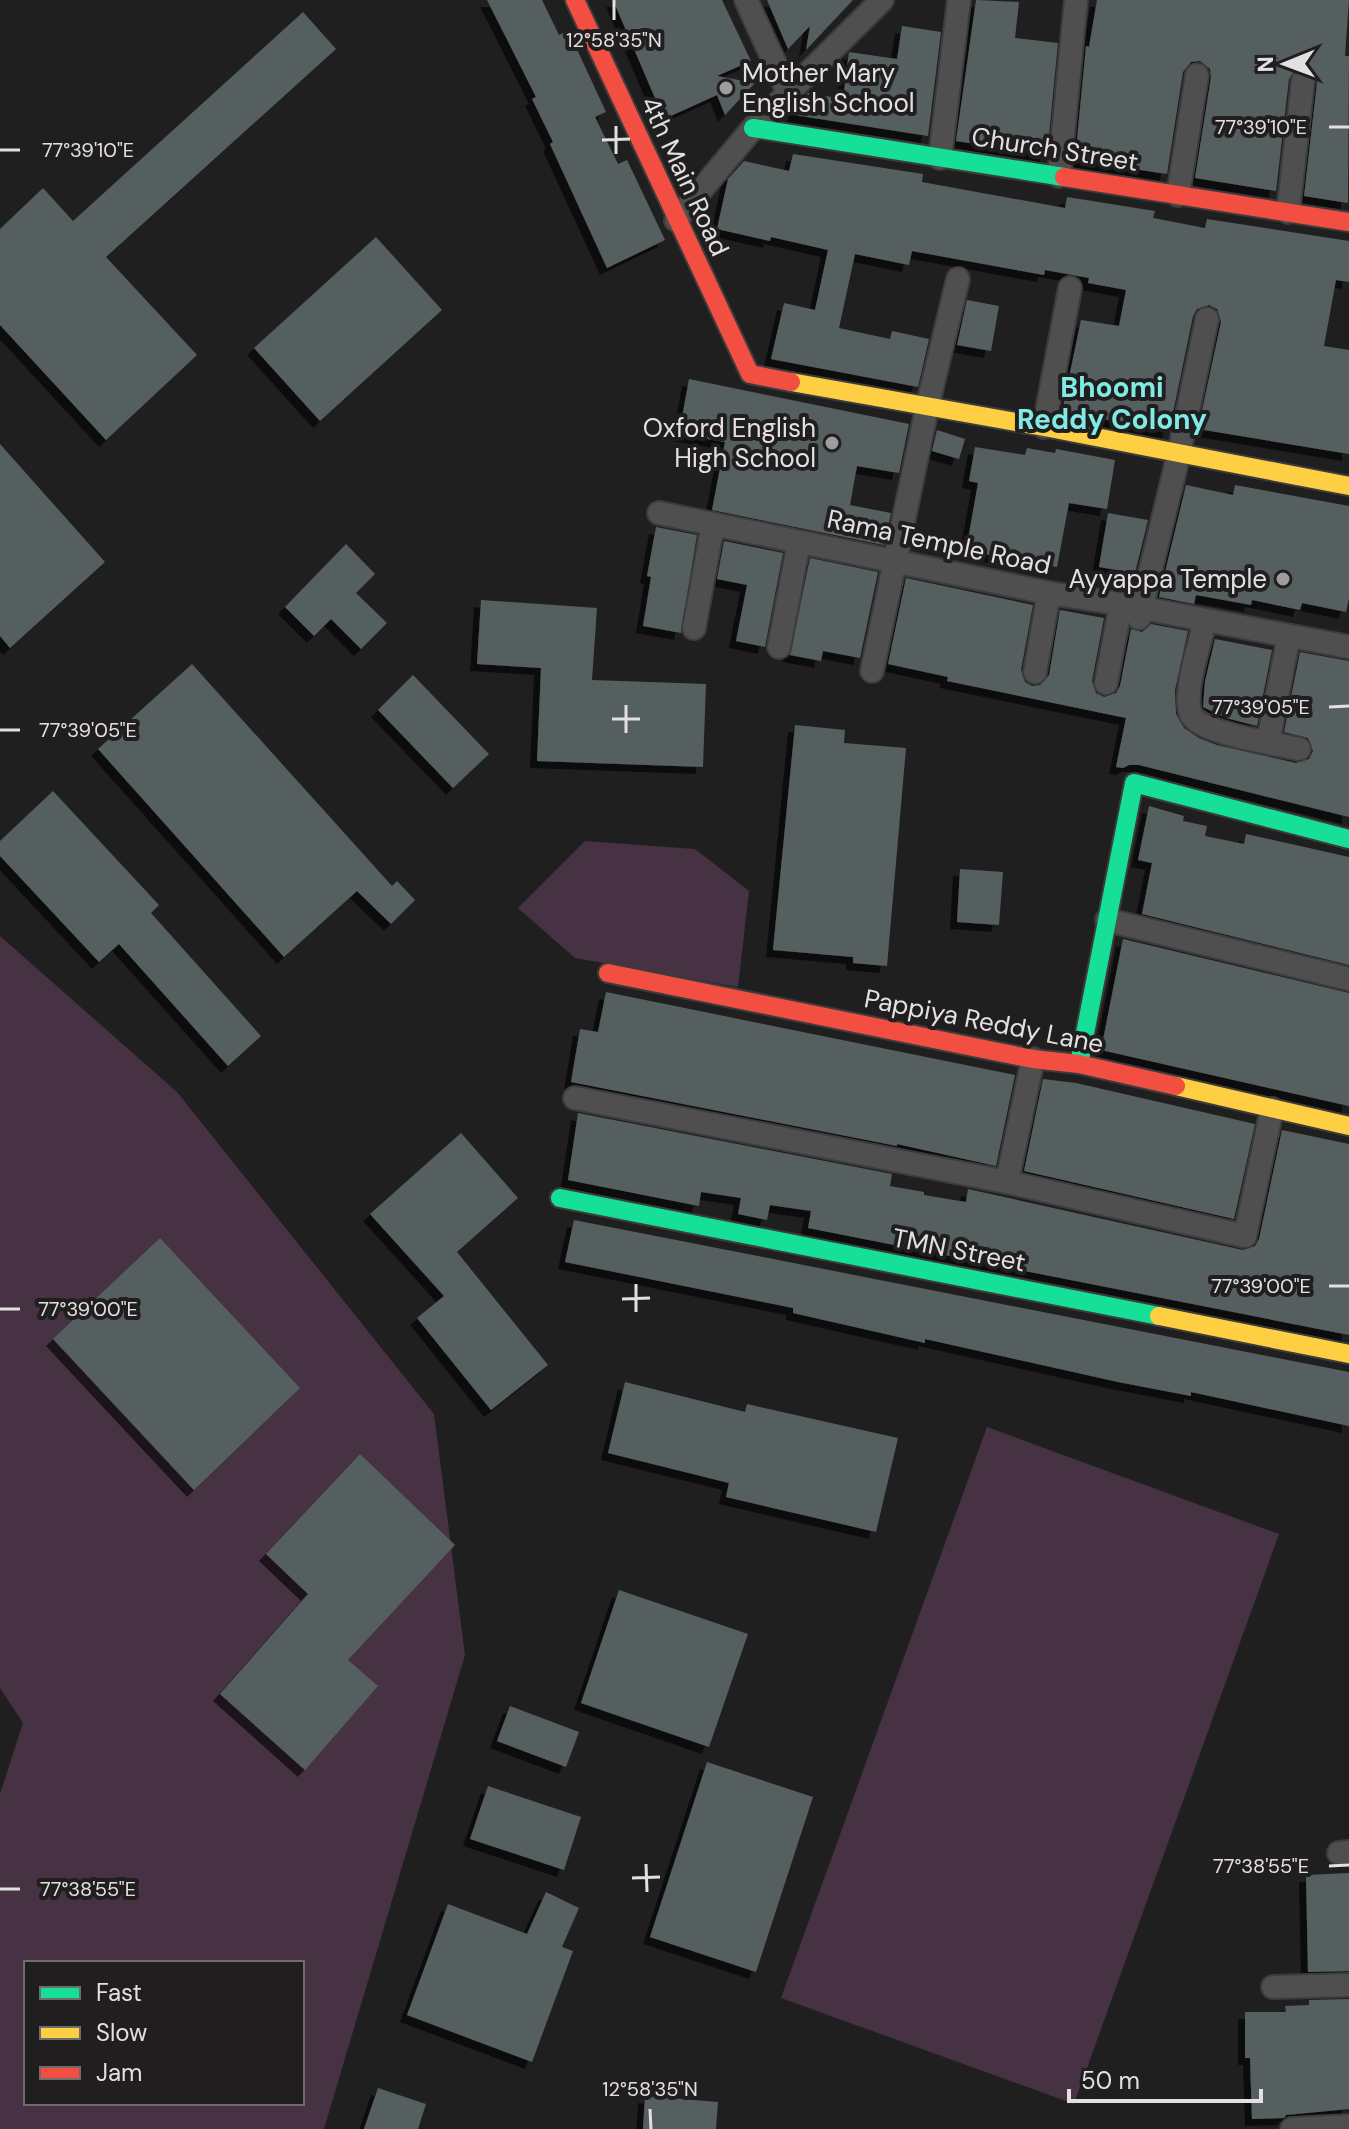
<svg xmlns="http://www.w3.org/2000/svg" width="1349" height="2129" font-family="'DM Sans',sans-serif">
<defs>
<filter id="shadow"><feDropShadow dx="-7" dy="7" stdDeviation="0" flood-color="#0009"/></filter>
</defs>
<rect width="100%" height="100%" fill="#201f20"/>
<g fill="#463242" fill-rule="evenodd">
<path d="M585 841 695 849 749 891 738 987 575 958 518 908Z"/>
<path d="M0 936 177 1092 434 1414 465 1655 324 2129H0V1794L23 1723 0 1688ZM26 1963H302V2103H26Z"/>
<path d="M987 1427 1279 1534 1074 2104 781 1998Z"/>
</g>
<g fill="#555f5e" filter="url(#shadow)">
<path d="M487 0H542L559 35 568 30 606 112 595 117 618 164 627 160 665 240 607 268 550 144 553 142 532 99 536 97Z"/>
<path d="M613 0H722L751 61 717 76 755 83 725 115 717 95 664 119Z"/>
<path d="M767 0H853L806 50 810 26 788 49Z"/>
<path d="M976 0 1019 2 1015 38 1058 43 1047 155 956 141Z"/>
<path d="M1097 0H1349L1345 56H1349L1348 203 1304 196 1317 83 1315 75 1305 67 1297 69 1289 79 1276 191 1195 178 1211 77 1210 69 1200 61 1191 62 1183 72 1167 174 1075 160 1086 46 1089 47Z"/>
<path d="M303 12 336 49 106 257 197 355 106 440 0 325V229L43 188 73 221Z"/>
<path d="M902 26 941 32 928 136 794 115 796 106 808 93 843 99 849 52 897 59Z"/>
<path d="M793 154 923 174 922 182 1065 208 1067 197 1155 211 1153 218 1205 228 1207 219 1349 241V282L1336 280 1324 346 1349 350V454L1198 429 1221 322 1217 309 1209 305 1197 309 1193 316 1169 432 1062 411 1081 320 1119 326 1126 290 1088 283 1089 278 1045 270 1044 275 912 251 909 265 855 254 839 328 890 339 892 331 929 339 918 387 771 359 784 303 815 310 828 250 771 237 770 241 717 229 728 179 744 161 789 171Z"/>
<path d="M376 237 442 310 320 421 254 348Z"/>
<path d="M967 300 999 306 991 351 957 345Z"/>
<path d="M689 379 909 424 899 473 857 466 850 505 891 513 884 545 712 510 725 442 679 434Z"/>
<path d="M937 430 965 439 959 459 932 451Z"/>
<path d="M0 444 105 562 10 648 0 636Z"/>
<path d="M975 447 1025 455 1027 448 1055 453 1056 449 1115 460 1107 509 1069 503 1057 567 966 551 978 483 969 481Z"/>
<path d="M1186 485 1233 495 1235 485 1349 506V598L1346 612 1302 603 1300 610 1252 600 1251 605 1196 595 1194 604 1159 597Z"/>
<path d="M1108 513 1148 520 1135 573 1099 567Z"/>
<path d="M656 527 697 535 681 633 643 626 651 577 647 576Z"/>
<path d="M724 541 783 553 765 647 736 641 747 585 717 579Z"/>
<path d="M346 544 375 574 356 593 387 623 361 649 331 619 314 636 285 607Z"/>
<path d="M810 558 878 572 860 658 823 651 821 661 790 655Z"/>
<path d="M906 578 1033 605 1021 670 1025 682 1032 686 1040 685 1049 675 1060 610 1104 618 1092 681 1096 693 1104 697 1116 693 1120 686 1131 629 1142 632 1151 624 1188 631 1175 690 1176 714 1184 728 1199 738 1217 745 1296 763 1309 759 1313 751 1308 738 1284 732 1300 652 1349 661V817L1139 765H1129L1123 768 1116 767 1126 718 947 681 948 677 888 664Z"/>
<path d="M481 600 597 608 592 680 706 684 703 767 537 761 541 668 477 664Z"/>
<path d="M1215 639 1272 650 1257 726 1226 718 1203 707 1205 681Z"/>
<path d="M192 664 392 886 397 881 415 900 391 924 357 891 284 957 98 749Z"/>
<path d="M413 675 489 754 453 788 378 710Z"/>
<path d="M795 725 845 730 844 743 906 748 887 966 853 963V957L773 950Z"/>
<path d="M53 791 159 905 151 913 261 1036 228 1066 119 944 99 962 0 856V841Z"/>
<path d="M1149 806 1184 816 1183 821 1207 826 1205 836 1244 844 1246 834 1349 857V965L1142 914 1152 863 1138 860Z"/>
<path d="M960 869 1003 872 999 925 957 922Z"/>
<path d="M1123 939 1349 993V1106L1101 1050Z"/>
<path d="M606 992 1015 1075 996 1166 897 1144V1146L571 1082 580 1029 598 1032Z"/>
<path d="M1043 1079 1076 1083 1255 1124 1234 1219 1024 1171Z"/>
<path d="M578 1113 892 1174 890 1186 924 1192V1195L966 1202 968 1189 1243 1250 1255 1246 1259 1239 1282 1130 1349 1144V1335L808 1228 811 1211 770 1205 767 1220 738 1214 741 1198 701 1192 699 1206 568 1180Z"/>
<path d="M461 1133 518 1198 457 1252 548 1365 491 1410 417 1318 444 1296 370 1214Z"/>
<path d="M574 1220 1349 1372V1426L1191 1392V1396L1118 1382 925 1339V1343L793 1313V1308L565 1262Z"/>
<path d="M160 1238 300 1388 194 1490 53 1339Z"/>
<path d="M625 1382 745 1412 747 1404 898 1438 876 1532 726 1497 729 1483 608 1453Z"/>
<path d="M360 1454 455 1545 348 1660 378 1686 305 1770 220 1694 308 1594 266 1554Z"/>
<path d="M619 1590 748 1634 709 1747 581 1703Z"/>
<path d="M510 1706 579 1732 566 1767 497 1741Z"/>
<path d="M707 1762 813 1797 756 1972 650 1937Z"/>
<path d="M488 1786 581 1817 564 1870 470 1839Z"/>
<path d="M1349 1873V1971L1308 1972 1306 1875Z"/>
<path d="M546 1892 579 1908 562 1947 573 1951 532 2062 407 2015 448 1904 527 1934Z"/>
<path d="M1349 1999V2109L1286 2115 1284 2118 1252 2119 1250 2058H1245V2012H1286L1285 2006 1309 2005V2000Z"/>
<path d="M378 2088 426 2104 418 2129H364Z"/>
<path d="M645 2096 718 2102 716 2129H643Z"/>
</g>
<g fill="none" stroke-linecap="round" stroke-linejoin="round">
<defs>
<g id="street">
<path d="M746 0 789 94"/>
<path d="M940 158 959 0"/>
<path d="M1059 176 1076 0"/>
<path d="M1178 195 1197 75"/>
<path d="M1288 212 1303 81"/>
<path d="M676 220 753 128 882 0"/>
<path d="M1044 427 1070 288"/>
<path d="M659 513 1049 593 1121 604 1349 647"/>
<path d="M1139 618 1179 453 1207 319"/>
<path d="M1205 620C1200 645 1184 688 1190 712 1195 733 1278 744 1299 749"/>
<path d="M694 628 713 524"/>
<path d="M779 647 799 542"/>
<path d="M872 671 927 408 958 279"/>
<path d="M1035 672 1049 593"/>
<path d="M1106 683 1121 604"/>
<path d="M1268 742 1289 636"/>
<path d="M1107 920 1349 979"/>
<path d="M575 1098 1007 1182 1033 1059"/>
<path d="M1007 1182 1245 1236 1272 1109"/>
<path d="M1339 1853 1349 1852"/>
<path d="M1273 1987 1349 1985"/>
<path d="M1292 2129 1349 2126"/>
</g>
<g id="fast">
<path d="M753 128 1064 177"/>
<path d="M1079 1064 1134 783 1349 839"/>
<path d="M560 1198 1159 1316"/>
</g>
<g id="slow">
<path d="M791 382 1044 427 1349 486"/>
<path d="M1176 1086 1349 1126"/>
<path d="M1159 1316 1349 1354"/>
</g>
<g id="jam">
<path d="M575 0 750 374 791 382"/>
<path d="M1064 177 1349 222"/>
<path d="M608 973 1033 1059 1079 1064 1176 1086"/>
</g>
</defs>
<use href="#street" stroke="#3d3c3d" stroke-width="26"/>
<use href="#fast" stroke="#3d3c3d" stroke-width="22"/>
<use href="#slow" stroke="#3d3c3d" stroke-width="22"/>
<use href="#jam" stroke="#3d3c3d" stroke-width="22"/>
<use href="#street" stroke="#504f50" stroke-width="22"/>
<use href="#fast" stroke="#16e098" stroke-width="18"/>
<use href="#slow" stroke="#ffcf43" stroke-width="18"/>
<use href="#jam" stroke="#f24e42" stroke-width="18"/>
</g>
<path fill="none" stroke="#e3e0e2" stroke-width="3" d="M614 0V20M616 126V154M1329 127H1349M602 140 630 139M0 150H20M626 705V733M1329 707 1349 706M612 719H640M0 730H20M636 1284V1312M1329 1286H1349M622 1299 650 1298M0 1309H20M646 1864 647 1892M1329 1866 1349 1865M632 1878 660 1877M0 1889H20M650 2109 651 2129"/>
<g fill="#9f9c9e" stroke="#211e20" stroke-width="3">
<circle cx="726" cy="88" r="8"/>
<circle cx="832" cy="443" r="8"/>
<circle cx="1283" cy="579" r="8"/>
</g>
<g text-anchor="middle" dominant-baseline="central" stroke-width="8" stroke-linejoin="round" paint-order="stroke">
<g font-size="26" fill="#e3e0e2" stroke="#211e20" text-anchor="end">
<text x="742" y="73" text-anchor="start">Mother Mary<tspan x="742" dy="30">English School</tspan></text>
<text x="816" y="428">Oxford English<tspan x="816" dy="30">High School</tspan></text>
<text x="1267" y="579">Ayyappa Temple</text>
</g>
<g font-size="26" fill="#e3e0e2" stroke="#211e20">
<text transform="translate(1055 149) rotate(9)">Church Street</text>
<text transform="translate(685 176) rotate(65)">4th Main Road</text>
<text transform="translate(939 542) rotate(12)">Rama Temple Road</text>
<text transform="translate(984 1021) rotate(11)">Pappiya Reddy Lane</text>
<text transform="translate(959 1250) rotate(11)">TMN Street</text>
</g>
<g font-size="28" font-weight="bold" fill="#80ebe4" stroke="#211e20">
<text x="1112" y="387">Bhoomi<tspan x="1112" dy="32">Reddy Colony</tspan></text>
</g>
</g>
<g font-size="20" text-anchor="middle" fill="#e3e0e2" stroke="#211e20" stroke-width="8" stroke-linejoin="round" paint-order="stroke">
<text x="614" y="47">12°58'35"N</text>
<text x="1261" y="134">77°39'10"E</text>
<text x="88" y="157">77°39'10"E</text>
<text x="1261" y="714">77°39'05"E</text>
<text x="88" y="737">77°39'05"E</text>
<text x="1261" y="1293">77°39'00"E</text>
<text x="88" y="1316">77°39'00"E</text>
<text x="1261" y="1873">77°38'55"E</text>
<text x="88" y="1896">77°38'55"E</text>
<text x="650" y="2096">12°58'35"N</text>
</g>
<rect x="24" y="1961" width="280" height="144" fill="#211e20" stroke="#6f6c6e" stroke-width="2"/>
<rect x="40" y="1987" width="40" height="12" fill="#16e098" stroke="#6f6c6e" stroke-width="2"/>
<text x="96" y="2001" font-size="24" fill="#e3e0e2">Fast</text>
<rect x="40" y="2027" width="40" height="12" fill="#ffcf43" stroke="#6f6c6e" stroke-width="2"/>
<text x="96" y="2041" font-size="24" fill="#e3e0e2">Slow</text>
<rect x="40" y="2067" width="40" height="12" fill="#f24e42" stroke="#6f6c6e" stroke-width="2"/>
<text x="96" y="2081" font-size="24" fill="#e3e0e2">Jam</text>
<g transform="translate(1285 64) rotate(269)" stroke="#211e20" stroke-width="6" paint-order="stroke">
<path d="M0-6L14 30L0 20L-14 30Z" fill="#e3e0e2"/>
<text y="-12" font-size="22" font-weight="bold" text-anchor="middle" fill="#e3e0e2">N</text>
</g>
<path d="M1069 2089v12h192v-12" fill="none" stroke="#e3e0e2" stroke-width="4"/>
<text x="1081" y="2089" font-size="24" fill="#e3e0e2" stroke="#211e20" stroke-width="6" paint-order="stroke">50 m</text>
</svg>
